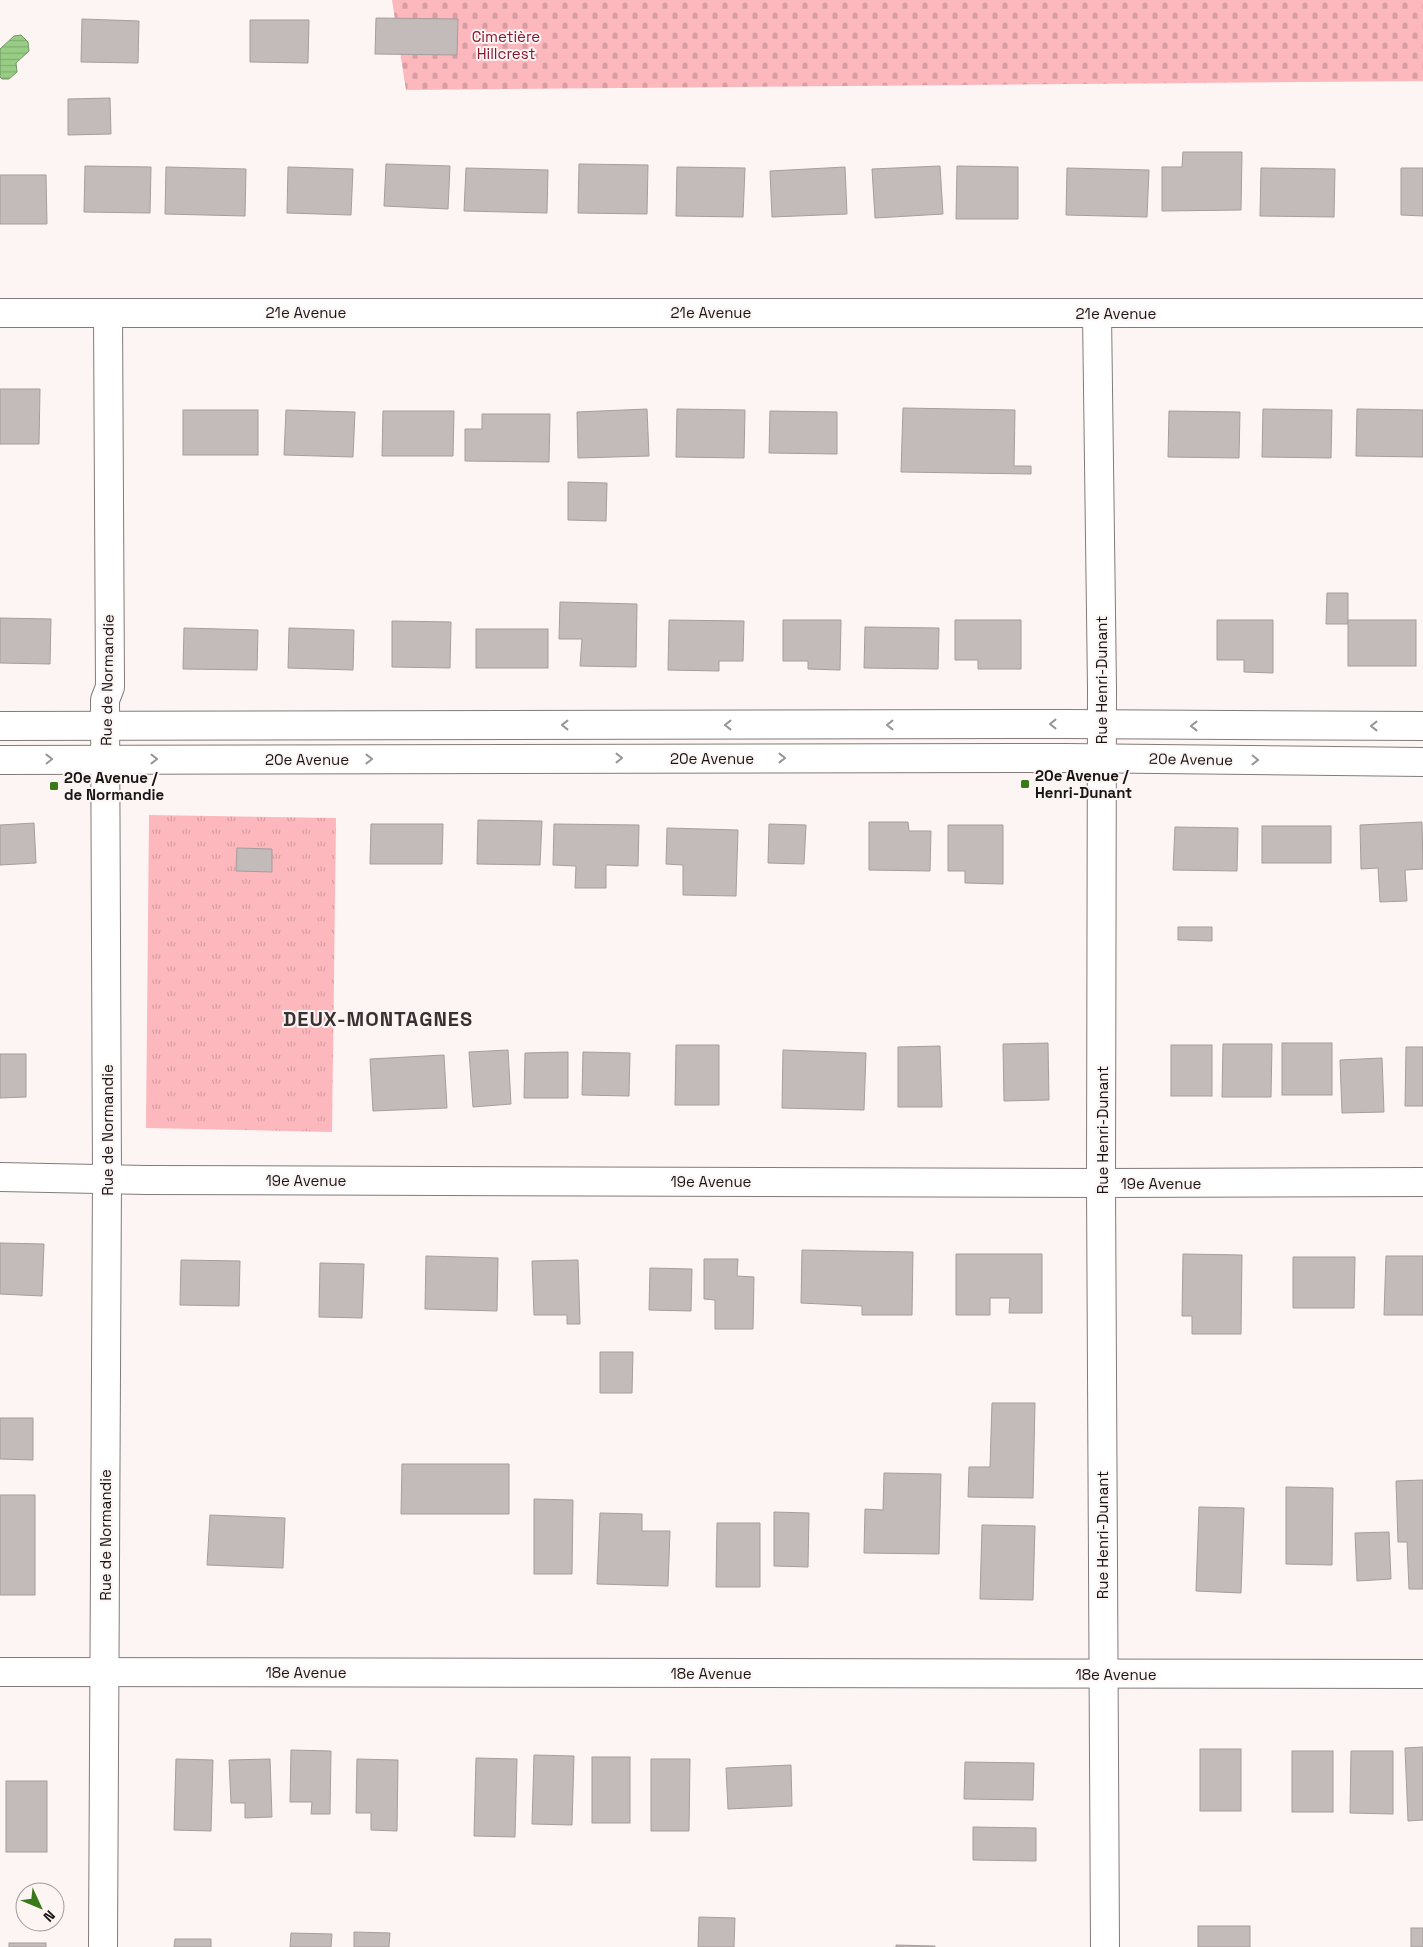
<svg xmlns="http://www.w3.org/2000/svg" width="1423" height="1947" font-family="'Space Grotesk',sans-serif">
<defs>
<pattern id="cemetery-stones" width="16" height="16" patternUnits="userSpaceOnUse" patternTransform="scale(1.25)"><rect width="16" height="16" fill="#fcb8bd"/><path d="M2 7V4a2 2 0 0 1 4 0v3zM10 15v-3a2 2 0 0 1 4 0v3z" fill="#d79da2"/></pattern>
<pattern id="park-tufts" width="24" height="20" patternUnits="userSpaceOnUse" patternTransform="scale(1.25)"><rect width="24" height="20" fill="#fcb8bd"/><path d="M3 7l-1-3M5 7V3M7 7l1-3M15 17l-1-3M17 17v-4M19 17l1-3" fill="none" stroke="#d79da2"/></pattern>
<pattern id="water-rules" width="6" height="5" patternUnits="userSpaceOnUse" patternTransform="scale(1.25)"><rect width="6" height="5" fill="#97cd84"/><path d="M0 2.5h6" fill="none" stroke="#81af71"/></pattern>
</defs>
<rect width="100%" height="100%" fill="#fdf4f4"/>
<path fill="url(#cemetery-stones)" d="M392 0H1423V81L406 90Z"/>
<path fill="url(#park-tufts)" d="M149 815 336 818 332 1132 146 1128Z"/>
<path fill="url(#water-rules)" stroke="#719663" d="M21 35 28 42 29 51 16 63 17 72 9 79H2L0 77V49L14 36Z"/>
<g fill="#c3baba" stroke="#a69d9d">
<path d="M376 18 458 19 457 55 375 54Z"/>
<path d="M82 19 139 21 138 63 81 62Z"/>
<path d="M250 20H309L308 63 250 62Z"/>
<path d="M110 98 111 134 68 135V99Z"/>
<path d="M1183 152H1242L1241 210 1162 211V167H1182Z"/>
<path d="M386 164 450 166 448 209 384 206Z"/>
<path d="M579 164 648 165 647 214 578 213Z"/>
<path d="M85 166 151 167 150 213 84 212Z"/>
<path d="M940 166 943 214 875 218 872 169Z"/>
<path d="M957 166 1018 167V219H956Z"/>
<path d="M166 167 246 169 245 216 165 214Z"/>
<path d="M288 167 353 169 351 215 287 213Z"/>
<path d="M677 167 745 168 743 217 676 216Z"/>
<path d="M845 167 847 214 772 217 770 171Z"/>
<path d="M466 168 548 170 547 213 464 211Z"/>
<path d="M1067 168 1149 170 1147 217 1066 215Z"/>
<path d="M1261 168 1335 169 1334 217 1260 216Z"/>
<path d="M1401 168H1423V216L1401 215Z"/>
<path d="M0 175H46L47 224H0Z"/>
<path d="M0 389H40L39 444H0Z"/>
<path d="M903 408 1015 410 1014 466H1031V474L901 472Z"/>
<path d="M647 409 649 456 578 458 577 412Z"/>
<path d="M677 409 745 410 744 458 676 457Z"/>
<path d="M1263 409 1332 410 1331 458 1262 457Z"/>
<path d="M1357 409 1423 410V457L1356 456Z"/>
<rect x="183" y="410" width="75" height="45"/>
<path d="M286 410 355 412 353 457 284 455Z"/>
<path d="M383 411H454L453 456H382Z"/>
<path d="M770 411 837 412V454L769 453Z"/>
<path d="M1169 411 1240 412 1239 458 1168 457Z"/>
<path d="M482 414H550L549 462 465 461V429H482Z"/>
<path d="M568 482 607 483 606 521 568 520Z"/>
<path d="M1327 593H1348V624H1326Z"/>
<path d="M560 602 637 604 636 667 580 666 582 639H559Z"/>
<path d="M0 618 51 619 50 664 0 663Z"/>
<path d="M669 620 744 621 743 661H719V671L668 670Z"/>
<path d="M783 620H841L840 670 808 669V661H783Z"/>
<path d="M955 620H1021V669H978V660H955Z"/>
<path d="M1217 620H1273V673L1244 672V660H1217Z"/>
<rect x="1348" y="620" width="68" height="46"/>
<path d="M392 621 451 622 450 668 392 667Z"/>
<path d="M865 627 939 628 938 669 864 668Z"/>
<path d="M184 628 258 630 257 670 183 669Z"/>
<path d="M289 628 354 630 353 670 288 668Z"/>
<rect x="476" y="629" width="72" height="39"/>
<path d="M478 820 542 821 540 865 477 864Z"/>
<path d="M869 822H908L909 831H931L930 871 869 870Z"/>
<path d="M1422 822 1423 869 1405 870 1407 901 1380 902 1378 868 1361 869 1360 825Z"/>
<path d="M34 823 36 863 0 865V825Z"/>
<path d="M371 824H443L442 864H370Z"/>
<path d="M554 824 639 825 638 866 606 865V888H575L576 866 553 865Z"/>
<path d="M769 824 806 825 804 864 768 863Z"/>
<path d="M948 825H1003V884L965 883V871H948Z"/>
<rect x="1262" y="826" width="69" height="37"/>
<path d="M1175 827 1238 828 1237 871 1173 870Z"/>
<path d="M667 828 738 830 736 896 683 895V865L666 864Z"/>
<path d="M237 848 272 849V872L236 871Z"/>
<path d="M1178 927H1212V941L1178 940Z"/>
<path d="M1048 1043 1049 1100 1004 1101 1003 1044Z"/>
<rect x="1282" y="1043" width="50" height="52"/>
<path d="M1223 1044H1272L1271 1097H1222Z"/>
<path d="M676 1045H719V1105H675Z"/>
<rect x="1171" y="1045" width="41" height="51"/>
<path d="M940 1046 942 1107H898V1047Z"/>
<path d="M1406 1047H1423V1106H1405Z"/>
<path d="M508 1050 511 1104 473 1107 469 1052Z"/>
<path d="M783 1050 866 1053 864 1110 782 1108Z"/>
<path d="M568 1052V1098H524L525 1053Z"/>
<path d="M583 1052 630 1053 629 1096 582 1095Z"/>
<path d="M0 1054H26V1097L0 1098Z"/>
<path d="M444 1055 447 1108 373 1111 370 1059Z"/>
<path d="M1382 1058 1384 1112 1342 1113 1340 1060Z"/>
<path d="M0 1243 44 1244 42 1296 0 1294Z"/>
<path d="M802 1250 913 1252 912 1315H862V1306L801 1303Z"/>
<path d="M956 1254H1042V1313H1009L1010 1298H990V1315H956Z"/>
<path d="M1183 1254 1242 1255 1241 1334H1192V1316H1182Z"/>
<path d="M426 1256 498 1258 497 1311 425 1309Z"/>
<path d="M1386 1256H1423V1315H1384Z"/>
<path d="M1293 1257H1355L1354 1308H1293Z"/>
<path d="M704 1259H738L737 1276 754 1277 753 1329H715V1300L704 1299Z"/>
<path d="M181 1260 240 1261 239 1306 180 1305Z"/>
<path d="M578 1260 580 1324H567V1315H534L532 1261Z"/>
<path d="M320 1263 364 1264 362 1318 319 1317Z"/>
<path d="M650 1268 692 1269 691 1311 649 1310Z"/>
<path d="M600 1352H633L632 1393H600Z"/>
<path d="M992 1403H1035L1033 1498 968 1497 969 1467H990Z"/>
<path d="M0 1418H33V1460L0 1459Z"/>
<path d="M402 1464H509V1514H401Z"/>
<path d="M884 1473 941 1474 939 1554 864 1553 865 1509 883 1510Z"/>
<path d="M1423 1480V1589H1409L1407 1542H1398L1396 1481Z"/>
<path d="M1286 1487 1333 1488 1332 1565 1286 1564Z"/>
<rect x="0" y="1495" width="35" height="100"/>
<path d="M534 1499 573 1500 572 1574H534Z"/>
<path d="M1199 1507 1244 1508 1241 1593 1196 1591Z"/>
<path d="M774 1512 809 1513 808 1567 774 1566Z"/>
<path d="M600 1513 642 1514V1531H670L668 1586 597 1584Z"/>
<path d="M210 1515 285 1518 283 1568 207 1565Z"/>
<path d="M717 1523H760V1587H716Z"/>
<path d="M982 1525 1035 1526 1033 1600 980 1599Z"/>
<path d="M1389 1532 1391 1579 1357 1581 1355 1533Z"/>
<path d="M1423 1747V1820L1408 1821 1405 1748Z"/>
<rect x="1200" y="1749" width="41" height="62"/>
<path d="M291 1750 331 1751 330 1814H311L312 1802H290Z"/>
<rect x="1292" y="1751" width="41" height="61"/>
<path d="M1351 1751H1393V1814L1350 1813Z"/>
<path d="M534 1755 574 1756 572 1825 532 1824Z"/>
<rect x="592" y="1757" width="38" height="66"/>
<path d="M476 1758 517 1759 515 1837 474 1836Z"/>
<path d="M176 1759 213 1760 211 1831 174 1830Z"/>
<path d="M270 1759 272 1817 245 1818V1803H231L229 1760Z"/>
<path d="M357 1759 398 1760 397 1831 371 1830V1813H356Z"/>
<path d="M651 1759H690L689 1831H651Z"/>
<path d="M965 1762 1034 1763 1033 1800 964 1799Z"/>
<path d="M791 1765 792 1806 728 1809 726 1768Z"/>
<rect x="6" y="1781" width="41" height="71"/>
<path d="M973 1827 1036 1828V1861L973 1860Z"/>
<path d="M699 1917 735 1918 734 1947H698Z"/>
<rect x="1198" y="1926" width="52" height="21"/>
<rect x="1411" y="1928" width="12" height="19"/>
<path d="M354 1932 390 1933 389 1947H354Z"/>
<path d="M291 1933 332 1934 331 1947H290Z"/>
<path d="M175 1939H211V1947H174Z"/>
<rect x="9" y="1943" width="37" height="4"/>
<path d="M896 1945 935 1946V1947H896Z"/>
</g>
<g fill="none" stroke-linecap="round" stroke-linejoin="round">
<defs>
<g id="minor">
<path d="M0 313H1423"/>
<path d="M1097 313 1102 688 1101 1183 1105 1947"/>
<path d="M0 1177 147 1180 1101 1183 1423 1182"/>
<path d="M0 1672 1423 1674"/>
<path d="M103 1947 107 1179 105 700 110 687 108 313"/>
</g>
<g id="tertiary">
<path d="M0 726 1065 724 1423 726"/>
<path d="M0 760 1066 758 1423 762"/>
</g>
</defs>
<use href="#minor" stroke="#837a7b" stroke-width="30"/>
<use href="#tertiary" stroke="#837a7b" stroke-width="30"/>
<use href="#minor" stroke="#fff" stroke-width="28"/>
<use href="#tertiary" stroke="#fff" stroke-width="28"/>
</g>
<defs><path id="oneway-chevron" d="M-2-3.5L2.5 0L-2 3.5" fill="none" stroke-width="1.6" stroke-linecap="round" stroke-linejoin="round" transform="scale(1.25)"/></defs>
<g stroke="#979696">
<use href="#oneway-chevron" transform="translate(1053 724) rotate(180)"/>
<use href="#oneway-chevron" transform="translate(565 725) rotate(180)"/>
<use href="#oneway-chevron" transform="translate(728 725) rotate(180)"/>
<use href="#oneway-chevron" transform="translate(890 725) rotate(180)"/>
<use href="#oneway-chevron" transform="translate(1194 726) rotate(-180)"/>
<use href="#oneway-chevron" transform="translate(1374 726) rotate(-180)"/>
<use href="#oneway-chevron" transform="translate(619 758)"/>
<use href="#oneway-chevron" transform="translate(782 758)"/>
<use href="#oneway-chevron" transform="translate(49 759) rotate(-1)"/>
<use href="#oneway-chevron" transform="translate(154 759)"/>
<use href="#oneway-chevron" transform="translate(369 759)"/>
<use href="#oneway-chevron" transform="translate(1255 760) rotate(1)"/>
</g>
<g fill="#387a19" stroke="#fdf4f4" stroke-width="2">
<rect x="1020" y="779" width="10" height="10" rx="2.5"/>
<rect x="49" y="781" width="10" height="10" rx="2.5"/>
</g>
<g text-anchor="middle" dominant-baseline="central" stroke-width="4" stroke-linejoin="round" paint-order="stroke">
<g font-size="15" fill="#861732" stroke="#fdf4f4">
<text x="506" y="36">Cimetière<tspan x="506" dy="17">Hillcrest</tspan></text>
</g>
<g font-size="15" fill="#181515" stroke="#fdf4f4">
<text x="306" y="312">21e Avenue</text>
<text x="711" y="312">21e Avenue</text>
<text x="1116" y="313">21e Avenue</text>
<text transform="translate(107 680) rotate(-89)">Rue de Normandie</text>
<text transform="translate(1101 680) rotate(-90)">Rue Henri-Dunant</text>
<text x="712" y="758">20e Avenue</text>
<text x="307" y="759">20e Avenue</text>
<text transform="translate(1191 759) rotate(1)">20e Avenue</text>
<text transform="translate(107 1130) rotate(-90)">Rue de Normandie</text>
<text transform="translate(1102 1130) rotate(-90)">Rue Henri-Dunant</text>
<text x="306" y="1180">19e Avenue</text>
<text x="711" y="1181">19e Avenue</text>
<text x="1161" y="1183">19e Avenue</text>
<text transform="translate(105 1535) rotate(-90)">Rue de Normandie</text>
<text transform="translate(1102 1535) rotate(-90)">Rue Henri-Dunant</text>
<text x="306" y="1672">18e Avenue</text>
<text x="711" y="1673">18e Avenue</text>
<text x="1116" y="1674">18e Avenue</text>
</g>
<g font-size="15" font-weight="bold" fill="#181515" stroke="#fdf4f4" text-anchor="start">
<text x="1035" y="775">20e Avenue /<tspan x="1035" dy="17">Henri-Dunant</tspan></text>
<text x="64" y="777">20e Avenue /<tspan x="64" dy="17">de Normandie</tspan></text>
</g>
<g font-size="20" font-weight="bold" letter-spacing="1" fill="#383131" stroke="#fdf4f4">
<text x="378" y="1019">DEUX-MONTAGNES</text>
</g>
</g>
<g transform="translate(40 1907) rotate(134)"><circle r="24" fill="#fdf4f4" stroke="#a19b9b"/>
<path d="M0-4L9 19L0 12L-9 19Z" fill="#387a19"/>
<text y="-8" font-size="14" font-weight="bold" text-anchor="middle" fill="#181515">N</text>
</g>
</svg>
